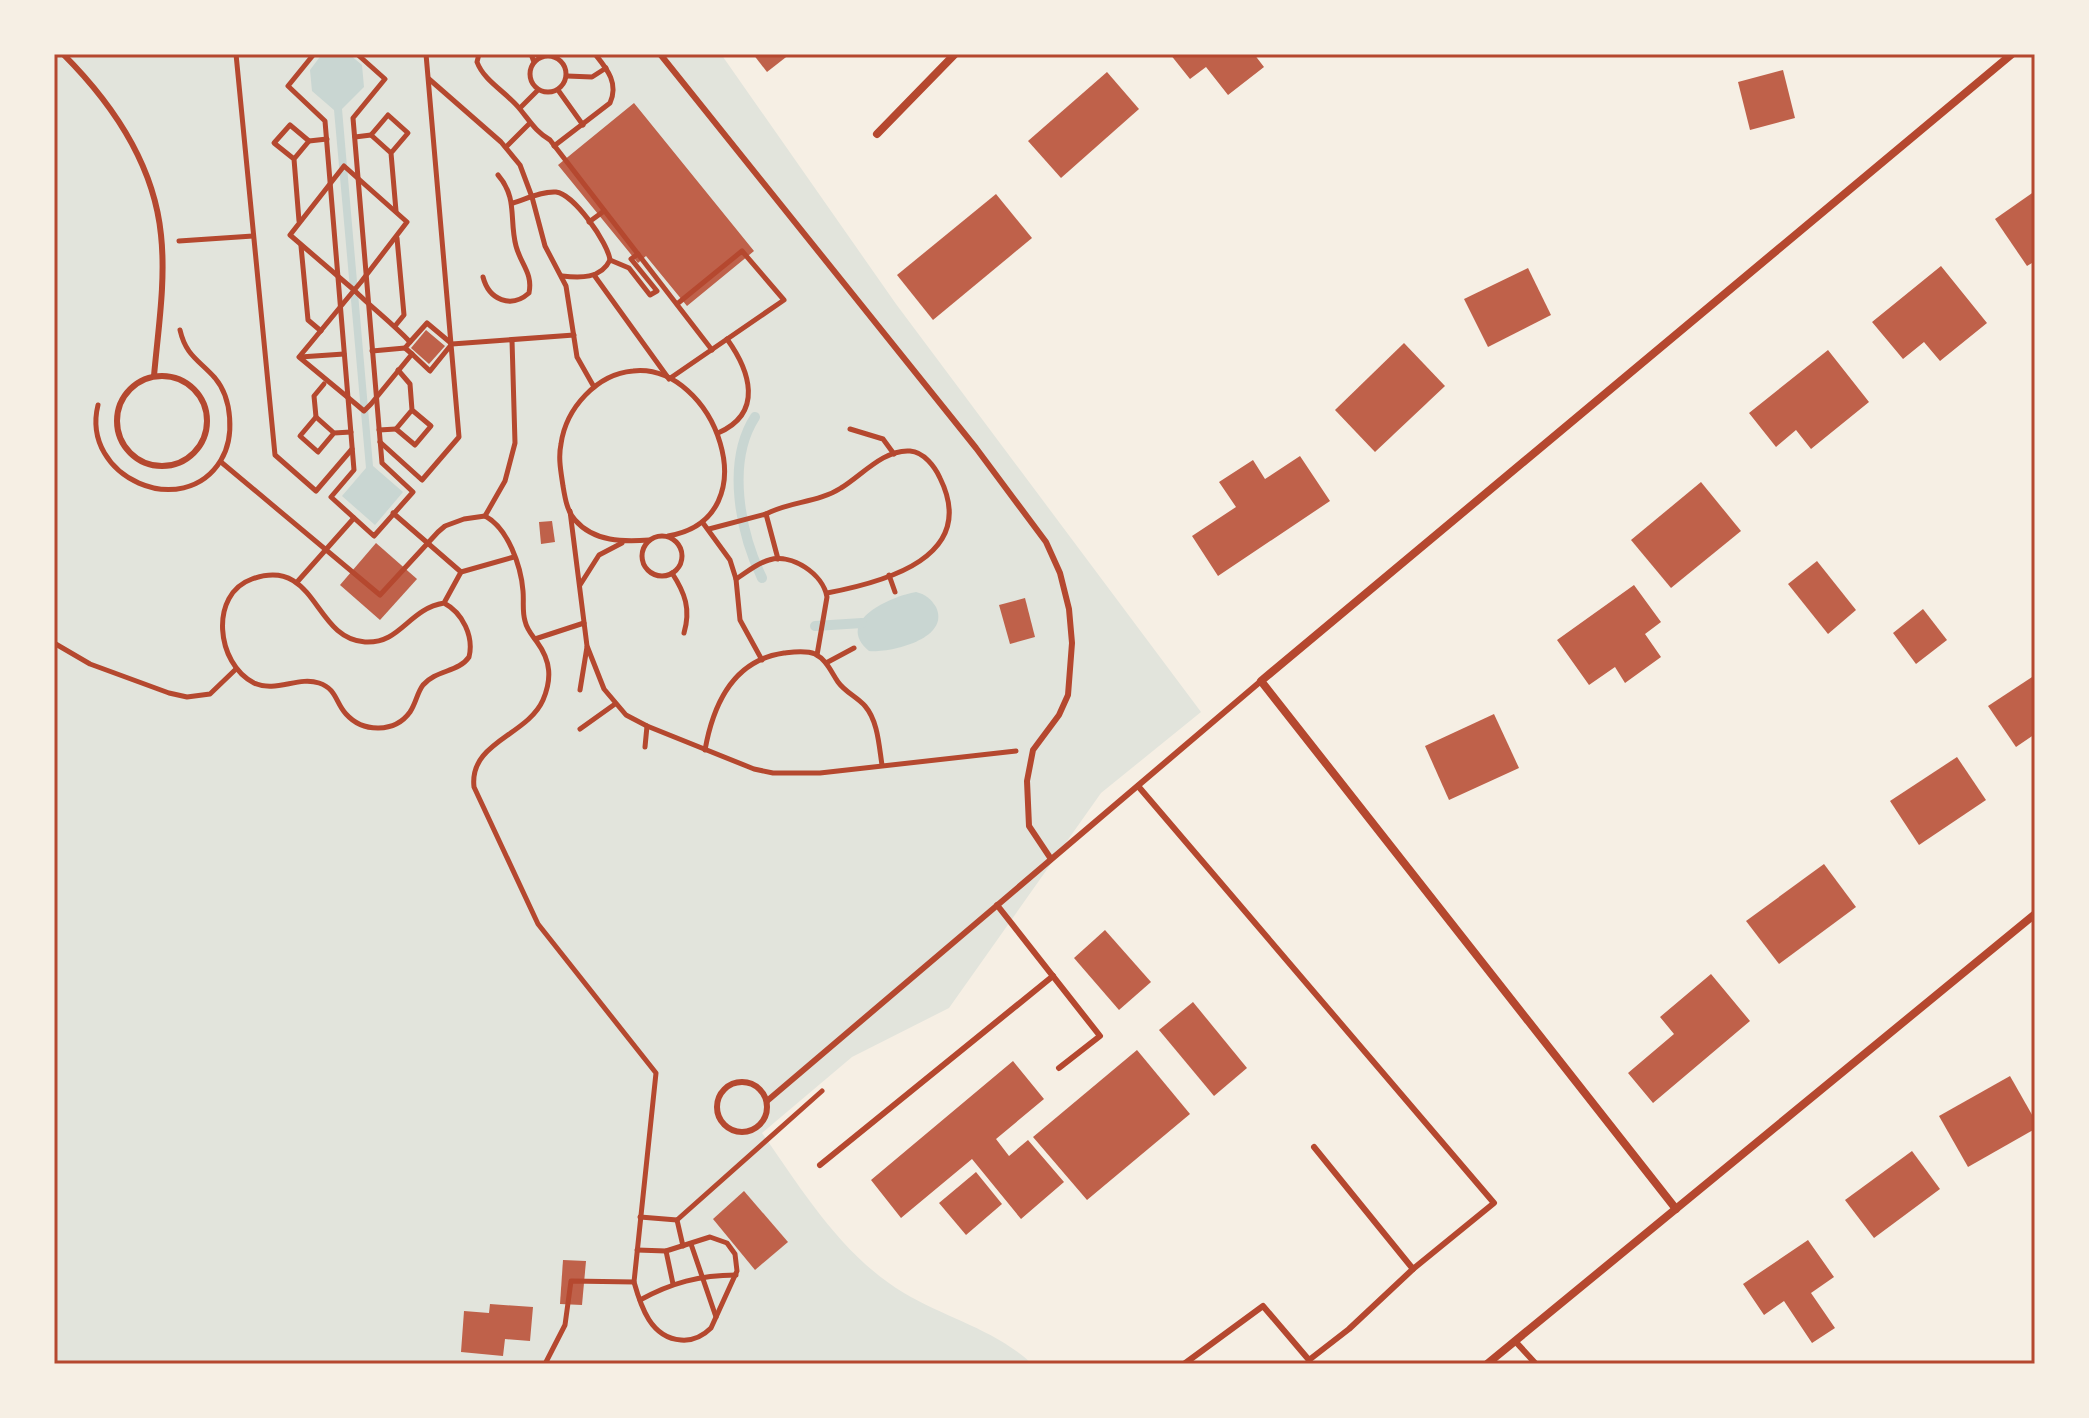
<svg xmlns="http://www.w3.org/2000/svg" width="2089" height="1418" font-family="'Times New Roman',serif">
<rect width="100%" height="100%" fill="#f6efe4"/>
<path fill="#e2e4dc" d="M54 54H721L896 304 1201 712 1101 793 949 1008 852 1057 762 1133C803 1191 841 1255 904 1293 946 1318 996 1330 1032 1364H54Z"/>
<g fill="#c9d6d2">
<path d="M322 54H349L362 65 364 87 342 109 373 466 403 492 375 525 342 496 366 468 334 110 312 91 310 70Z"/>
<path d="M916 592C925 594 931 599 936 607 951 639 890 653 869 651 833 621 892 596 916 592Z"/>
</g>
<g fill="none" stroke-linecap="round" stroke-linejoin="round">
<g stroke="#c9d6d2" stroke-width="10">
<path d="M755 417C726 462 740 532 762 578"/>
<path d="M815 626 862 623"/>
</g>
</g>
<g fill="#bf614a">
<path d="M753 54H790L767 72Z"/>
<path d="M1170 54H1254L1264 67 1228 95 1206 67 1190 79Z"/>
<path d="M1783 70 1795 118 1750 130 1738 82Z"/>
<path d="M1107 72 1139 109 1061 178 1028 141Z"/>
<path d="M634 103 754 251 687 306 646 256 638 263 558 165Z"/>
<path d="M2035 191V261L2027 266 1995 219Z"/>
<path d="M996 194 1032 238 933 320 897 275Z"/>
<path d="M1941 266 1987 323 1940 361 1924 342 1903 359 1872 322Z"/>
<path d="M1528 268 1551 315 1488 347 1464 299Z"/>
<path d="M426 330 445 346 429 364 411 348Z"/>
<path d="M1404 343 1445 386 1375 452 1335 410Z"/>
<path d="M1828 350 1869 402 1811 449 1796 430 1776 447 1749 413Z"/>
<path d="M1300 456 1330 501 1218 576 1192 536 1236 507 1219 482 1253 460 1265 479Z"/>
<path d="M1701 482 1741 531 1671 588 1631 540Z"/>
<path d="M552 521 555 542 541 544 539 522Z"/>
<path d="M376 543 417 579 380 620 340 585Z"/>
<path d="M1817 561 1856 610 1828 634 1788 584Z"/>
<path d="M1634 585 1661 622 1645 634 1661 657 1625 683 1615 667 1589 685 1557 640Z"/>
<path d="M1025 598 1035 637 1010 644 999 605Z"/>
<path d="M1923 609 1947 640 1916 664 1893 633Z"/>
<path d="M2035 675V734L2016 747 1988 706Z"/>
<path d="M1494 714 1519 768 1449 800 1425 746Z"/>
<path d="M1957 757 1986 800 1919 845 1890 801Z"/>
<path d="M1824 864 1856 907 1779 964 1746 921Z"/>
<path d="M1105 930 1151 982 1119 1010 1074 958Z"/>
<path d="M1711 974 1750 1021 1653 1103 1628 1073 1674 1034 1660 1017Z"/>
<path d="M1193 1002 1247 1068 1214 1096 1159 1030Z"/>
<path d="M1137 1050 1190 1114 1087 1200 1033 1137Z"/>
<path d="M1013 1061 1044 1099 996 1139 1009 1156 1028 1140 1064 1182 1021 1219 972 1159 901 1218 871 1180Z"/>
<path d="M2010 1076 2035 1120V1129L1968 1167 1939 1116Z"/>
<path d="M1912 1151 1940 1189 1874 1238 1845 1200Z"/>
<path d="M976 1172 1002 1204 966 1235 939 1203Z"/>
<path d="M744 1191 788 1242 755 1270 713 1219Z"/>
<path d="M1808 1240 1834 1277 1811 1293 1835 1328 1812 1343 1784 1301 1764 1315 1743 1284Z"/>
<path d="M563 1260 586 1261 582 1305 560 1304Z"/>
<path d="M490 1304 533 1307 530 1341 505 1339 503 1356 461 1352 464 1311 489 1313Z"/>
</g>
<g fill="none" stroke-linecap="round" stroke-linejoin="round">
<g stroke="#b5482f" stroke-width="5">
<path d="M236 54 275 455 316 491 352 449"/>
<path d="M314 54 288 86 325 121 354 470 331 497 374 536 413 492 382 463 353 118 385 79 357 54"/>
<path d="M479 54 477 62C484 81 506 92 519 108 530 121 535 131 550 140L712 350"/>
<path d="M531 54 534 62"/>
<circle cx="548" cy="74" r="18"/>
<path d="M567 76 592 77 606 68"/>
<path d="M429 79 501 142 520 165 532 197 545 246 566 286 577 357 594 387"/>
<path d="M558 90 583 125"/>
<path d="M520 108 538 90"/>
<path d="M355 137 371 135"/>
<path d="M309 141 327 139"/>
<path d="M554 146 610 103C619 83 607 69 595 54"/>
<path d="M506 147 529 124"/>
<path d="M391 153 408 133 388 115 371 135 391 153 396 211"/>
<path d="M294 159 309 141 290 125 274 143 294 159 299 221"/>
<path d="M513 203C526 199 542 191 556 192 574 194 608 243 610 260 601 279 580 278 562 276"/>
<path d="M589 222 604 211"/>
<path d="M179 241 253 236"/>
<path d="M301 246 308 320 321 331"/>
<path d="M610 260 629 268 650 295 657 291 631 259 638 254"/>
<path d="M594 275 669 379 784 300 742 251 677 304"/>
<path d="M483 277C489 300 511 309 529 293 533 273 521 265 516 246 509 220 518 198 498 175"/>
<path d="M395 326 404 315 397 238"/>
<path d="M410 342 427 323 452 344 574 335"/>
<path d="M372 351 405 348"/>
<path d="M412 354 430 371 451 345"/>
<path d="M300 357 344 354"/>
<path d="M398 370 410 384 412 410 396 429 415 445 431 426 412 410"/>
<path d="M98 405C80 478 184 522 221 460 235 437 232 398 215 378 199 360 186 356 180 330"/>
<path d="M357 405 364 411 371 404 412 354 405 348 410 342C392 323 372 308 354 290L290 235 344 166 407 222 361 282C340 307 320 332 299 357L357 405"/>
<path d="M316 417 314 396 324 384"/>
<path d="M850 429 883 439 894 454"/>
<path d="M379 430 396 429"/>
<path d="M334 433 316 417 300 436 318 452 334 433 351 432"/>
<path d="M718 433C764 413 750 371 727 339"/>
<path d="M380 442 422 480 459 437 426 54"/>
<path d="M221 462 380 595 438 532 445 526 464 519 485 516C508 528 521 566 523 591 524 601 522 611 525 621 527 630 532 635 537 642 551 661 552 679 543 700 527 736 469 742 474 787L538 924 656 1073 634 1282 571 1281 565 1325 545 1364"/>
<path d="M570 511 587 646 604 689 626 715 647 726 754 769 773 773H820L1016 751"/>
<path d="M393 513 461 572"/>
<path d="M766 514C790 501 818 503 841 488 861 476 884 449 910 451 924 452 935 467 940 478 979 557 885 582 827 593"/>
<path d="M485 516 505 481 515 443 512 340"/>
<path d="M703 523 730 560 736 579 740 620 762 660"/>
<path d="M709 529 766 514 778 559"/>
<circle cx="662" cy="556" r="20"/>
<path d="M649 540C624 542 594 542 575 520 567 511 565 498 563 486 561 472 558 458 561 444 566 408 597 374 633 371 714 362 773 518 668 536"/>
<path d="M672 573C685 593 691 609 684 633"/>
<path d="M889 575 895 592"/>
<path d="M736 579C746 573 757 563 769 560 792 553 823 574 827 597L817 655"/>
<path d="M298 581 354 518"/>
<path d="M580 585 599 555 622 543"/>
<path d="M444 603C408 609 401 644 365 642 313 639 317 556 252 579 209 594 216 664 254 683 276 693 298 676 319 683 337 689 335 702 346 714 363 733 395 733 410 712 416 703 417 693 423 685 436 670 459 672 469 657 474 637 463 613 444 603L461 572 514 557"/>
<path d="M535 639 584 623"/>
<path d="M54 643 90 664 169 693 187 697 210 694 236 669"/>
<path d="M826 663 854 648"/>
<path d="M580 690 587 647"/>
<path d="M580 729 615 704"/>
<path d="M645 747 647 726"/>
<path d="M705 750C713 705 733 660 784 653 793 652 806 650 815 654 827 660 831 672 838 682 845 692 857 697 865 706 878 721 879 746 882 765"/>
<path d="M640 1217 677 1220 822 1091"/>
<path d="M677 1220 683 1246"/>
<path d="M691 1244 716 1317"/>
<path d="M666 1251 673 1284"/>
<path d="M634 1282C641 1307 651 1338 681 1340 693 1341 702 1337 711 1328L737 1271 735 1254 727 1243 710 1237 666 1251 637 1250"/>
<path d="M640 1300C671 1283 700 1275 736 1275"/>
</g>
<g stroke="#b5482f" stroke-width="6">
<path d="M63 54C112 103 154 164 161 235 166 281 158 330 154 376"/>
<path d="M660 54 976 448 1046 542 1060 573 1069 609 1072 643 1068 695 1059 715 1033 750 1027 781 1029 826 1051 859"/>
<circle cx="162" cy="421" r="45"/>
<path d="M1138 786 1494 1203 1413 1269 1314 1147"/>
<path d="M997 905 1100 1036 1059 1068"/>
<circle cx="742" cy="1107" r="25"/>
<path d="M767 1101 1261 681"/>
<path d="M820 1165 1053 976"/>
<path d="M1515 1341 1536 1364"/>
<path d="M1184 1364 1263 1306 1309 1360 1349 1329 1413 1269"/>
</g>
<g stroke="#b5482f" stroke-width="8">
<path d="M877 134 955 54"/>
<path d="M1676 1209 1261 681 2012 54"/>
<path d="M1487 1364 2035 914"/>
</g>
</g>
<rect width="2089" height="1418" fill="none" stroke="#f6efe4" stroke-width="112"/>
<rect x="56" y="56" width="1977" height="1306" fill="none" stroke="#b5482f" stroke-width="3"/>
</svg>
